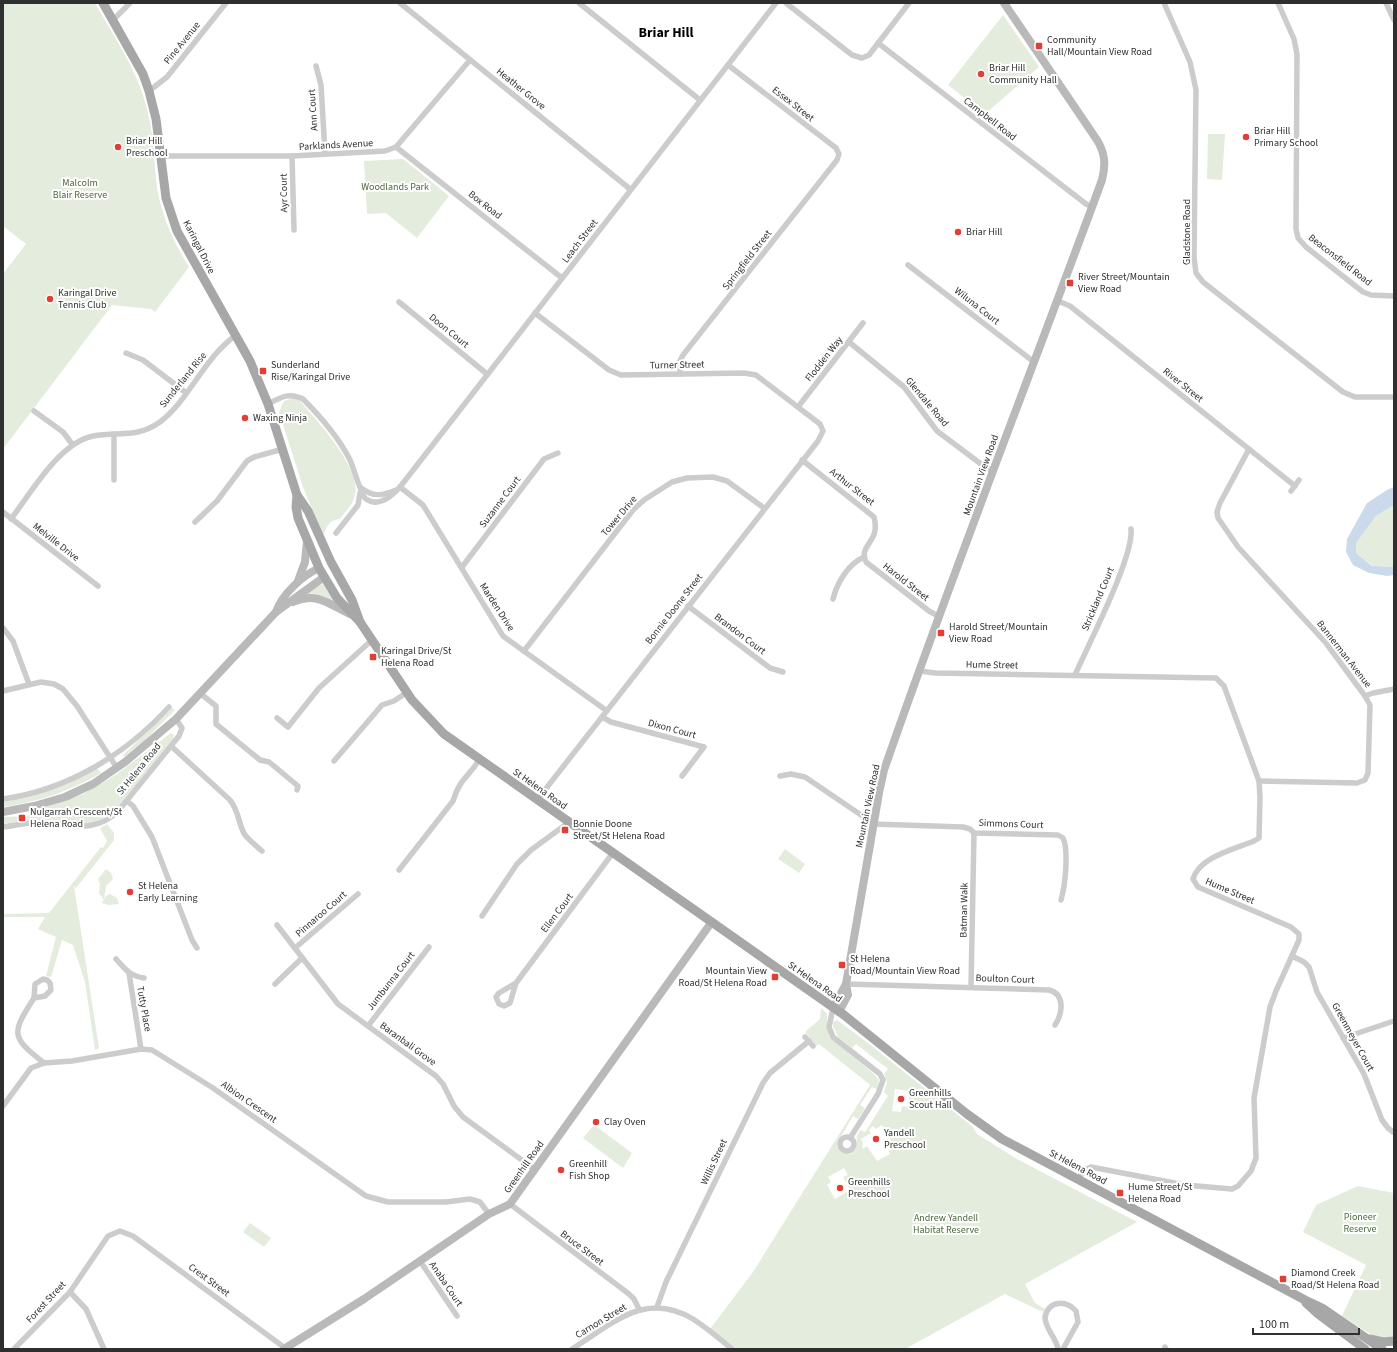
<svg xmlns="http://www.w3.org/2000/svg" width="1397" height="1352" font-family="'Source Sans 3',sans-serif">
<rect width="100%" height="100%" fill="#fff"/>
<g fill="#e3ecdd" fill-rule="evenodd">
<path d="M3 3H95C114 37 138 71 147 109 154 135 154 162 157 188 162 217 174 243 189 267L155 312 151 309 112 305 3 449V274L26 244 3 226Z"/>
<path d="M1003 15 1039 67 985 114 948 85Z"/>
<path d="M1208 134H1225L1222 180 1207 179Z"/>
<path d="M403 159 449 196 417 238 386 213 367 214 364 161Z"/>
<path d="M293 398 300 401C317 421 361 467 355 495 354 503 345 512 340 519 329 520 327 526 323 536L303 487 279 412 284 401Z"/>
<path d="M1394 505V567L1373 566 1356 553V543L1376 516Z"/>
<path d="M323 584 335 602 306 595 308 591Z"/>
<path d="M172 708 175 710 144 741 125 756H122Z"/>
<path d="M171 733 174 735 173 739 117 808 98 822 81 824 29 820 3 824V817L27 816 43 808 83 794 117 774Z"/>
<path d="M97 768 101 773C70 791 39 802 3 807V802C37 796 68 786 97 768Z"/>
<path d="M107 824 114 833V840L76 888 74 886 99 1048 95 1050 85 982 73 945 62 940 51 977 46 976 56 937 38 929 45 917H4L3 914 49 913 101 847 103 848 107 841 100 828Z"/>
<path d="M785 849 805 864 799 873 778 859Z"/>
<path d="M106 869 111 873 113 879 106 886 104 900 99 893 100 884 98 879Z"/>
<path d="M110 894 117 898 119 904 109 905 102 903 106 896Z"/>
<path d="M821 1008 827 1014V1029L831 1038 874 1074 879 1080 877 1089 872 1087 860 1105 865 1108 858 1119 853 1116 840 1138 837 1146 841 1152 850 1154 856 1149 857 1136 860 1130 865 1132 888 1096 884 1092 887 1082 884 1074 888 1069 856 1044 852 1048 838 1037 833 1026V1022L837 1020 868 1043 973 1127 977 1134 1017 1159 1137 1222 1025 1284 1035 1303 1045 1309 1043 1312 1005 1294 905 1349H736L710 1329 753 1272 870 1085 819 1044 816 1046 805 1032 820 1019ZM895 1089 910 1091 908 1107 902 1106 901 1112 892 1111ZM882 1125 895 1147 888 1151 890 1154 877 1161 867 1146 862 1149 863 1143 861 1139 871 1133 869 1130 873 1126 876 1129ZM844 1168 848 1175 843 1177 850 1190 835 1199 827 1185 831 1182 828 1177Z"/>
<path d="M594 1125 632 1153 623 1168 583 1138Z"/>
<path d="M1358 1186 1394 1193V1338C1375 1342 1358 1325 1342 1316L1366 1265 1303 1232 1316 1205Z"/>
<path d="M250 1223 271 1238 264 1247 243 1232Z"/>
</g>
<path fill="#cadaeb" d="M1394 487V505L1376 516 1356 543V553L1372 566 1394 567V575L1387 576 1369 573 1353 565 1346 552 1347 539 1367 503 1387 490Z"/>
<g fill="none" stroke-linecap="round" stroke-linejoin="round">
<g stroke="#ccc" stroke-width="5.5">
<path d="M400 3 630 189"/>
<path d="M579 3 700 100"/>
<path d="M786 3 852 55 862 58 869 55 909 3"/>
<path d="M1164 3 1190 62 1196 90 1194 257 1196 273 1203 282 1343 392 1355 397H1394"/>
<path d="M1278 3 1294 39 1297 54 1296 229 1298 238 1306 247 1363 292 1371 295 1394 296"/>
<path d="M1386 3 1394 20"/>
<path d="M113 20 130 3"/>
<path d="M878 43 1086 204 1092 207"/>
<path d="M316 66 321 85 325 153"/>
<path d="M149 91 167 77 226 3"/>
<path d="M396 147 562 278"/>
<path d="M161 156H292L385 151 396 147 470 60"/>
<path d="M292 156 294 230"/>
<path d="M908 265 1034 362"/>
<path d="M1058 301 1070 306 1295 486"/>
<path d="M399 302 487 374"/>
<path d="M535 313 609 370 621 375 744 373 756 375 820 424 823 431 818 441 537 800"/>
<path d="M849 342 904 387 937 431 981 464 993 471"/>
<path d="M126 353 143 360 185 392"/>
<path d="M680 374V361L683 355 837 160 839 154 836 148 728 65"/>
<path d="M268 404C281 397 289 392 303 399 320 416 339 438 350 460 354 468 361 496 366 499 379 508 392 496 400 487L776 3"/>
<path d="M798 407 863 323"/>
<path d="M34 411 63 432 72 444"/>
<path d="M1249 449 1220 503 1217 512 1218 518 1238 547 1326 643 1365 696 1370 705 1368 773 1365 780 1357 783 1259 781"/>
<path d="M802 460 874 517C881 543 858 544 866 562L929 611 940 617"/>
<path d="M114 480V434"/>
<path d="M400 487 423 505 503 636 607 711"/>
<path d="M361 488C373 497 382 496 396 490"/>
<path d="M1291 491 1299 480"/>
<path d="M3 512 98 586"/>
<path d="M11 519C31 493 59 443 93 436 118 431 136 439 160 422 189 400 204 358 236 335"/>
<path d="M195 522 217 501 247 461 254 457 283 449"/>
<path d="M336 533 358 505 360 493"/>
<path d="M462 567 544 459 558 453"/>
<path d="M833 599C837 583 848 564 864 557"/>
<path d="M688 606 770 668 783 672"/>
<path d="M3 628 13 641 29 684"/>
<path d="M524 651 633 510 644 500 672 482 687 478 713 477 727 481 764 508"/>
<path d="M920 671 935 673 1216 678 1224 686 1259 781 1260 797 1259 838 1254 841C1235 849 1199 857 1193 879L1198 887 1291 927 1299 934V940L1276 991 1270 1007 1254 1098 1256 1158 1251 1171 1238 1186 1232 1189 1185 1185 1091 1167 1087 1169 1077 1179"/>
<path d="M1075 675C1088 645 1134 557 1131 529"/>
<path d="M3 691 41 682 54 684 63 689 77 706 117 768"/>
<path d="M201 694 216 706V724L260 760 269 762 298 786 297 790"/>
<path d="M1365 696 1373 693 1394 689"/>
<path d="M602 717 611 722 704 747 682 776"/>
<path d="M277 718 288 727 319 688 372 640"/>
<path d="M171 746 230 800C240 813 238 824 245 835 250 841 256 846 262 851"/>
<path d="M334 761 382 705 394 701 406 693"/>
<path d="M780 776 791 774 805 777 861 815 874 822"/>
<path d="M3 799C68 790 126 754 169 707"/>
<path d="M127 801 133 806 152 837 192 940 197 948"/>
<path d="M873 824 963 827 970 829 974 833 1058 835 1063 838C1069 850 1065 887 1061 900"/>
<path d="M3 827C13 826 23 823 34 823 65 823 95 836 119 810L179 736 182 728 176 719"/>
<path d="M399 870 453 801C460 778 468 778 479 760"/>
<path d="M482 916 517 864 531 850 568 823"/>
<path d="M277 925 338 1004 436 1076 443 1084 454 1106 463 1117 534 1169"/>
<path d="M295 948 358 894"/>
<path d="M1292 956 1304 962 1309 967 1317 992 1364 1074 1382 1120 1388 1128 1393 1132"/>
<path d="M116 959C125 969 130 976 144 978"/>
<path d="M129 973 141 1049"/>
<path d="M43 979 47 980 50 983 51 990 45 996 34 998 35 984Z"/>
<path d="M516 983 499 993 496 997 499 1004 504 1006 510 1003 516 983 612 854"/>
<path d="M275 984 302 958"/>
<path d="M846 984 1049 990C1065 994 1063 1013 1055 1025"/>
<path d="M971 987 974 833"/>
<path d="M34 998C11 1034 11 1037 44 1063"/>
<path d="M833 1008 829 1027 833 1037 880 1074 883 1080 878 1094 850 1138"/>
<path d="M368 1026 429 947"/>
<path d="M805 1037 813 1046"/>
<path d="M1343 1038 1394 1021"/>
<path d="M3 1106 31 1068 44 1063 72 1061 141 1049 152 1050 213 1088 366 1196 388 1202H446L470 1199 480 1202 489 1214"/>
<circle cx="847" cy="1144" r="7"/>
<path d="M510 1204 629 1294 634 1299 639 1309"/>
<path d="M420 1261 457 1316"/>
<path d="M70 1292 86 1309 104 1349"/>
<path d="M657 1307 666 1282 763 1083 770 1073 809 1041"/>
<path d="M1165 1347 1166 1349"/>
<path d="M14 1349 70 1292 108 1236 120 1231 133 1236 285 1348"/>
<path d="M572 1349C612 1324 645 1290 693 1319 707 1328 720 1339 732 1349"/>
<path d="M1058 1349C1056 1337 1045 1329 1045 1317 1049 1300 1066 1300 1076 1311L1078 1322 1063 1349"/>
</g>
<g stroke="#b9b9b9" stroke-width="8">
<path d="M298 581 305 562 307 541"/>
<path d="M293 602C316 591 330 605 350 614"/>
<path d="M276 612C282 594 302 576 319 568"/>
<path d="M3 812 34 806 65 797 93 784 125 762 176 719 276 612 324 577"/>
<path d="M833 1008 846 984"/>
<path d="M839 1012 848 995 846 984 879 793 884 770C953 571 1030 376 1102 180 1106 164 1105 153 1097 140L1004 3"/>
<path d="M284 1349 364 1299 489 1214 510 1204 711 923"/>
</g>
<g stroke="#a7a7a7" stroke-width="9">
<path d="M103 3 143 74 149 91 156 119 166 198 177 231 250 361 268 404 297 495 308 511 331 562 352 600 360 622"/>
<path d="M297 495 296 507 298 518 319 568 337 598 360 622 412 700 444 734 844 1015 967 1114 1002 1139 1305 1300 1322 1308 1382 1349"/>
<path d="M1306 1303 1318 1314 1365 1349"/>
<path d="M1370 1339 1383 1342 1394 1341"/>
</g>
</g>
<g fill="#e13f35" stroke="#fff" stroke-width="1.5">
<rect x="1035" y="42" width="8" height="8" rx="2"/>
<circle cx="981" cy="74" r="4"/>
<circle cx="1246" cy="137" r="4"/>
<circle cx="118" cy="147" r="4"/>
<circle cx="958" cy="232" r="4"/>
<rect x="1066" y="279" width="8" height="8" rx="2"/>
<circle cx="50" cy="299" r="4"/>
<rect x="259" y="367" width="8" height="8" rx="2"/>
<circle cx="245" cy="418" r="4"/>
<rect x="937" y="629" width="8" height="8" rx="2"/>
<rect x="369" y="653" width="8" height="8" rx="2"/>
<rect x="18" y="814" width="8" height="8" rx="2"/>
<rect x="561" y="826" width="8" height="8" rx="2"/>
<circle cx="130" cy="892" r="4"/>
<rect x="838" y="961" width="8" height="8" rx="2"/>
<rect x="771" y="973" width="8" height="8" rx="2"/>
<circle cx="901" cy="1099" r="4"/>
<circle cx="596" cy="1122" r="4"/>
<circle cx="876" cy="1139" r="4"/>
<circle cx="561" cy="1170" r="4"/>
<circle cx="840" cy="1188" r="4"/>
<rect x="1116" y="1189" width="8" height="8" rx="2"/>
<rect x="1279" y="1275" width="8" height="8" rx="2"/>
</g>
<g text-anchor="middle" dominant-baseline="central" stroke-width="4" stroke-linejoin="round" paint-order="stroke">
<g font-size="10" fill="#2f2f2f" stroke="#fff" text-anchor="start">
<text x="1047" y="40">Community<tspan x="1047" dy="12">Hall/Mountain View Road</tspan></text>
<text x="989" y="68">Briar Hill<tspan x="989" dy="12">Community Hall</tspan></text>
<text x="1254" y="131">Briar Hill<tspan x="1254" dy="12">Primary School</tspan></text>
<text x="126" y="141">Briar Hill<tspan x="126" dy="12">Preschool</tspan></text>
<text x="966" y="232">Briar Hill</text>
<text x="1078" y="277">River Street/Mountain<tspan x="1078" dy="12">View Road</tspan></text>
<text x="58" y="293">Karingal Drive<tspan x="58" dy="12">Tennis Club</tspan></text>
<text x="271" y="365">Sunderland<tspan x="271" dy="12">Rise/Karingal Drive</tspan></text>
<text x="253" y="418">Waxing Ninja</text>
<text x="949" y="627">Harold Street/Mountain<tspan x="949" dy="12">View Road</tspan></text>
<text x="381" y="651">Karingal Drive/St<tspan x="381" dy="12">Helena Road</tspan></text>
<text x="30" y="812">Nulgarrah Crescent/St<tspan x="30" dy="12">Helena Road</tspan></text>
<text x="573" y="824">Bonnie Doone<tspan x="573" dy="12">Street/St Helena Road</tspan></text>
<text x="138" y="886">St Helena<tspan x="138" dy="12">Early Learning</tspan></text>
<text x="850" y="959">St Helena<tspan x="850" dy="12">Road/Mountain View Road</tspan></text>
<text x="767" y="971" text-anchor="end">Mountain View<tspan x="767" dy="12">Road/St Helena Road</tspan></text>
<text x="909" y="1093">Greenhills<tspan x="909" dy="12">Scout Hall</tspan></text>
<text x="604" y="1122">Clay Oven</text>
<text x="884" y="1133">Yandell<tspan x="884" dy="12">Preschool</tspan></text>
<text x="569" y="1164">Greenhill<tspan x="569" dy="12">Fish Shop</tspan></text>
<text x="848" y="1182">Greenhills<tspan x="848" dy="12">Preschool</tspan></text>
<text x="1128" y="1187">Hume Street/St<tspan x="1128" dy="12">Helena Road</tspan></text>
<text x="1291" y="1273">Diamond Creek<tspan x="1291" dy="12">Road/St Helena Road</tspan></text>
</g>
<g font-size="10" fill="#2f2f2f" stroke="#fff">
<text transform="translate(182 43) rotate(-51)">Pine Avenue</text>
<text transform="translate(521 89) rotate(39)">Heather Grove</text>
<text transform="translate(793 104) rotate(38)">Essex Street</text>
<text transform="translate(313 110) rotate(-94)">Ann Court</text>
<text transform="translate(990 119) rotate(38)">Campbell Road</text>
<text transform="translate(336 145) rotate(-3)">Parklands Avenue</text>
<text transform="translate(284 193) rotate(-91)">Ayr Court</text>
<text transform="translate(485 205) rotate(38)">Box Road</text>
<text transform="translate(1187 232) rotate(-90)">Gladstone Road</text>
<text transform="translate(580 241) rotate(-53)">Leach Street</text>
<text transform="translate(199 247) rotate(63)">Karingal Drive</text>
<text transform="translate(747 260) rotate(-52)">Springfield Street</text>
<text transform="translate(1340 260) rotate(38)">Beaconsfield Road</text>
<text transform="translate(977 306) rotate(38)">Wiluna Court</text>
<text transform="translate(449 331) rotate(39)">Doon Court</text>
<text transform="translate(824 359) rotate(-52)">Flodden Way</text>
<text transform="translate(677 365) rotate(-1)">Turner Street</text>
<text transform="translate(183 380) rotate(-51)">Sunderland Rise</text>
<text transform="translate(1183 385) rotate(39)">River Street</text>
<text transform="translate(927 402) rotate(50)">Glendale Road</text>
<text transform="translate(981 475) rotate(-70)">Mountain View Road</text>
<text transform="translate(852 487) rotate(38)">Arthur Street</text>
<text transform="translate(500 502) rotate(-53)">Suzanne Court</text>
<text transform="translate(619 516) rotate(-50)">Tower Drive</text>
<text transform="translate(56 542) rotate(38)">Melville Drive</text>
<text transform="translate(906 582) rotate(38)">Harold Street</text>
<text transform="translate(1098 599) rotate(-67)">Strickland Court</text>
<text transform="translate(497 607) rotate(57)">Marden Drive</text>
<text transform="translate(674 609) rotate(-52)">Bonnie Doone Street</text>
<text transform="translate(740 634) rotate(37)">Brandon Court</text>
<text transform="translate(1344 654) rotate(52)">Bannerman Avenue</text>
<text transform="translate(992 665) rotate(1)">Hume Street</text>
<text transform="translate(672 729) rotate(15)">Dixon Court</text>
<text transform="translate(139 769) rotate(-51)">St Helena Road</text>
<text transform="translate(540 789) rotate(35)">St Helena Road</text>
<text transform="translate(868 806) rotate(-78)">Mountain View Road</text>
<text transform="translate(1011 824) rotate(2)">Simmons Court</text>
<text transform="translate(1230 891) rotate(23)">Hume Street</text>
<text transform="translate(964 910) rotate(-89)">Batman Walk</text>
<text transform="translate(557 913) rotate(-53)">Ellen Court</text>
<text transform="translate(321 914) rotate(-41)">Pinnaroo Court</text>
<text transform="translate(1005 979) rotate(2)">Boulton Court</text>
<text transform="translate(391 981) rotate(-52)">Jumbunna Court</text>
<text transform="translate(815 982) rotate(35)">St Helena Road</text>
<text transform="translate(144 1009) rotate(80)">Tutty Place</text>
<text transform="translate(1353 1037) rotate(61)">Greenmeyer Court</text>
<text transform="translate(408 1044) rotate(36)">Baranbali Grove</text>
<text transform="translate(249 1102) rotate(35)">Albion Crescent</text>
<text transform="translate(714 1162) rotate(-65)">Willis Street</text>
<text transform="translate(524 1167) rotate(-55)">Greenhill Road</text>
<text transform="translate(1078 1167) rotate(28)">St Helena Road</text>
<text transform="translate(582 1248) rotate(37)">Bruce Street</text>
<text transform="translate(209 1280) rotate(36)">Crest Street</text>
<text transform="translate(446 1284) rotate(56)">Anaba Court</text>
<text transform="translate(46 1302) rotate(-47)">Forest Street</text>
<text transform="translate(601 1321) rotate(-31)">Carnon Street</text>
</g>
<g font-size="10" fill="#4c6a3d" stroke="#fff">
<text x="80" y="183">Malcolm<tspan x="80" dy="12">Blair Reserve</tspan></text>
<text x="395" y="187">Woodlands Park</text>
<text x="1360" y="1217">Pioneer<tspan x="1360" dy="12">Reserve</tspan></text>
<text x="946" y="1218">Andrew Yandell<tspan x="946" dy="12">Habitat Reserve</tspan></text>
</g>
<g font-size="14" font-weight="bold" fill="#000" stroke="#fff">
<text x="666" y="33">Briar Hill</text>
</g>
</g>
<rect width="1397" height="1352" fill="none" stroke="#2f2f2f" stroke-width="8"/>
<path d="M1253 1328v6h106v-6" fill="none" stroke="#2f2f2f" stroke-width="2"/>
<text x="1259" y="1328" font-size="12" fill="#2f2f2f" stroke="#ffffff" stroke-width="3" paint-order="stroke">100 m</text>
</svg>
